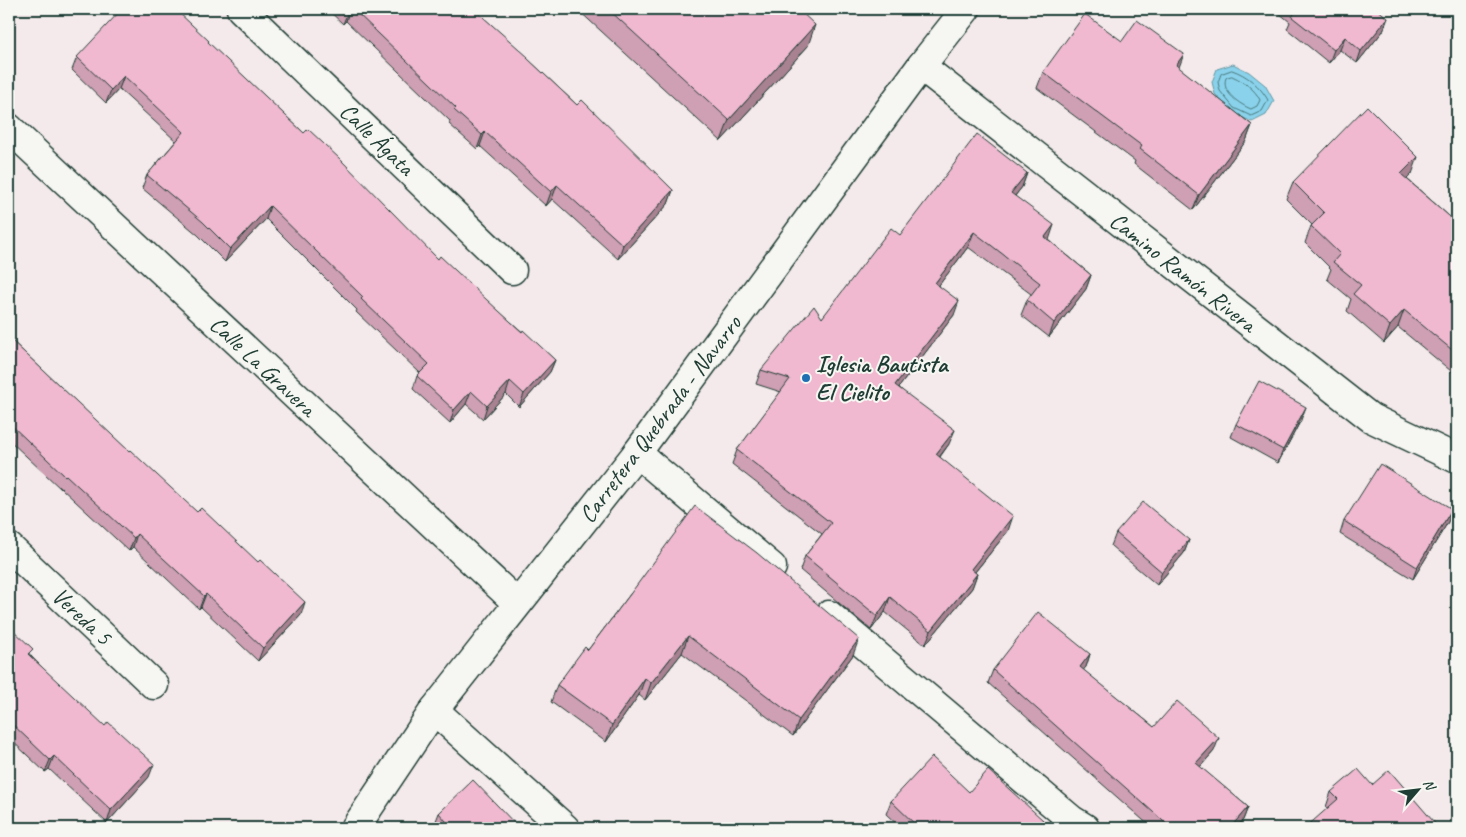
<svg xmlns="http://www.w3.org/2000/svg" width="1466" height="837" font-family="Caveat,sans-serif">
<rect width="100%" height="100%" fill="#f5eaeb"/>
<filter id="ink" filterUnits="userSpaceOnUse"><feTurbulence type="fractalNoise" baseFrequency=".02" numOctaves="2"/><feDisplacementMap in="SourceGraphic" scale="10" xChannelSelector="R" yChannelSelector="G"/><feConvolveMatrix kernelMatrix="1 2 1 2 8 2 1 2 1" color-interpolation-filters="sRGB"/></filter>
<g filter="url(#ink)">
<path fill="#8ad2eb" stroke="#5f96a2" d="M1233 64 1249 72 1265 85 1274 101 1266 115 1252 122 1231 112 1215 94 1212 82 1217 69Z"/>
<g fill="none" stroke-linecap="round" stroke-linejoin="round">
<g stroke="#4a797d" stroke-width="1">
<path d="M1232 70C1247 75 1260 86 1268 100L1262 111 1251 116 1234 108 1220 91 1218 82 1221 74Z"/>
<path d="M1232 76C1243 81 1255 89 1260 100L1257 106 1251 109C1241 105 1220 92 1226 78Z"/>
</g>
<defs>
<g id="minor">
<path d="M241 9 512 270"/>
<path d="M921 66 1371 418 1457 459"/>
<path d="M9 128 517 603"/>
<path d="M637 453 772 567"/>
<path d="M9 547 154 685"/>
<path d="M829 615 1072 820 1085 828"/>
<path d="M434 710 565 828"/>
<path d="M355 828 434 710 637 453 921 66 966 9"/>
</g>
</defs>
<use href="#minor" stroke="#1f3d34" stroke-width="31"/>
<use href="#minor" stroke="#f6f6f2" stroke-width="28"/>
</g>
<g fill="#cf9fb3" stroke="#1f3d34">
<path d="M327 9H474L577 105 673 190 668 204 618 259 552 199 546 206 480 146 477 149 449 124 450 121 346 21 343 24Z"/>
<path d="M577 9H798L808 46 721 141Z"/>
<path d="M1274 9H1377L1383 31 1357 63 1340 50 1329 63 1287 29 1290 22Z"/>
<path d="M1122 41 1179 68 1252 125 1246 141 1193 210 1134 164 1135 161 1037 88 1043 72Z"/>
<path d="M208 43 438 259 555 360 550 372 519 407 506 394 483 419 466 404 450 423 413 389 417 376 420 373 356 312 357 310 266 219 225 262 198 235 142 188 147 175 176 141 119 89 106 103 72 70 77 57Z"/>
<path d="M1027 173 1022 187 1015 196 1049 240 1091 275 1086 289 1049 337 1021 315 1027 300 1031 294 968 247 939 285 954 315 899 387 949 444 940 457 1008 531 975 572 977 574 972 588 925 645 885 612 871 630 800 570 805 556 822 534 732 464 737 450 781 392 756 384 761 370 822 318 900 235Z"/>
<path d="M1412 174 1407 179 1457 223V376L1398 327 1384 343 1347 311 1351 299 1327 279 1331 269 1305 243 1311 226 1312 225 1286 199 1293 182Z"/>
<path d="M9 338 301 615 258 661 201 607 199 609 133 547 129 551 61 488V489L9 440Z"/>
<path d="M1301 420 1278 463 1231 437 1236 424Z"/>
<path d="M1452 509 1448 522 1413 579 1340 534 1344 521Z"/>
<path d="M1116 533 1189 540 1184 553 1157 585 1111 546Z"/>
<path d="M631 593 853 655 793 736 682 653 645 700 639 695 606 742 551 702 557 685 588 650Z"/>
<path d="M9 626 31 656 149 777 107 823 49 769 45 772 9 738Z"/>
<path d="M1090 654 1086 667 1083 670 1154 727 1214 751 1200 767 1248 807 1243 820 1236 828H1152L988 683 993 670Z"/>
<path d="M1372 785 1328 808 1326 807 1331 792Z"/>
<path d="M969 792 1043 820 1040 828H901L886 814 891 801Z"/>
<path d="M439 813 519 828H436L434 826Z"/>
</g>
<g fill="#a98292" stroke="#1f3d34">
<path d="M349 9H350L346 21 343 24Z"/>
<path d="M1388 18 1383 31 1357 63 1361 51Z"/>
<path d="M815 25 808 46 721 141 729 120Z"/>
<path d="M1345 37 1340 50 1329 63 1334 50Z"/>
<path d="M1184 54 1178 70 1176 65Z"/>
<path d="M124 76 119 89 106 103 111 90Z"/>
<path d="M1252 125 1246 141 1193 210 1199 195Z"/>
<path d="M485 132 480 146 477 149 482 135Z"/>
<path d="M1418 157 1412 174 1395 191 1401 174Z"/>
<path d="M1027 173 1022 187 1006 207 1011 193Z"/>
<path d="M557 185 552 199 546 206 551 192Z"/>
<path d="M673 190 668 204 618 259 623 245Z"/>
<path d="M270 206 266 219 225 262 230 249Z"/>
<path d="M1054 225 1049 240 1040 252 1045 237Z"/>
<path d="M974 232 968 247 930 297 935 283Z"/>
<path d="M1091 275 1086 289 1049 337 1054 323Z"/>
<path d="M959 301 954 315 890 399 895 385Z"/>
<path d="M1404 310 1398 327 1384 343 1390 326Z"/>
<path d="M555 360 550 372 519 407 524 394Z"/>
<path d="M510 381 506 394 483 419 487 406Z"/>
<path d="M471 391 466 404 450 423 454 410Z"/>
<path d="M1306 407 1301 420 1278 463 1283 450Z"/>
<path d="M955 430 949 444 931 468 936 454Z"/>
<path d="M1452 509 1448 522 1413 579 1417 567Z"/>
<path d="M1013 516 1008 531 966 583 971 569Z"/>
<path d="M137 534 133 547 129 551 134 538Z"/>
<path d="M1189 540 1184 553 1157 585 1162 572Z"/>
<path d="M977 574 972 588 925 645 931 631Z"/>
<path d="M206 594 201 607 199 609 204 596Z"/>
<path d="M890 597 885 612 871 630 877 616Z"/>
<path d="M305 602 301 615 258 661 263 648Z"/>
<path d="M688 636 682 653 645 700 651 683Z"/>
<path d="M859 639 853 655 793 736 799 720Z"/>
<path d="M1090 654 1086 667 1075 680 1080 667Z"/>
<path d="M645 678 639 695 606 742 612 725Z"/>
<path d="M1219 738 1214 751 1192 776 1196 763Z"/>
<path d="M54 756 49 769 45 772 50 760Z"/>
<path d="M154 764 149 777 107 823 111 810Z"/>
<path d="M1248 807 1243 820 1236 828H1230Z"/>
<path d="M1043 820 1040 828H1035Z"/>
</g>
<g fill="#f1b9d0" stroke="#1f3d34">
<path d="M122 9H175L209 41 208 42 304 133 308 129 340 159 438 259 440 256 487 300 522 332 523 330 555 360 524 394 510 381 487 406 471 391 454 410 417 376 429 364 361 299 363 297 270 206 230 249 203 222 147 175 184 132 124 76 111 90 77 57Z"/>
<path d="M353 9H474L528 57 527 58 577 105 582 100 673 190 623 245 557 185 551 192 485 132 482 135 454 110 456 108Z"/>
<path d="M608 9H798L815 25 729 120Z"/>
<path d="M1294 9H1377L1388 18 1361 51 1345 37 1334 50 1292 17 1296 11Z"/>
<path d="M1085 14 1122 41 1137 20 1184 54 1176 65 1252 125 1199 195 1140 149 1142 146 1043 72Z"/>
<path d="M1367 106 1418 157 1401 174 1457 223V354L1404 310 1390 326 1353 294 1361 285 1333 262 1340 254 1311 226 1324 213 1293 182Z"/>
<path d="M977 134 1027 173 1011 193 1054 225 1045 237 1091 275 1054 323 1027 300 1040 283 974 232 935 283 959 301 895 385 955 430 936 454 1013 516 971 569 977 574 931 631 890 597 877 616 805 556 831 523 737 450 790 379 761 370 814 306 822 318 891 228 900 235Z"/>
<path d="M9 338 129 451 130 450 197 512 201 508 258 562 260 560 305 602 263 648 206 594 204 596 137 534 134 538 66 475 65 476 9 423Z"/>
<path d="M1259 381 1306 407 1283 450 1236 424Z"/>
<path d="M1380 464 1452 509 1417 567 1344 521Z"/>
<path d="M1143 502 1189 540 1162 572 1116 533Z"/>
<path d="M695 506 757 553 859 639 799 720 688 636 651 683 645 678 612 725 557 685 585 647 588 650 631 593Z"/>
<path d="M1038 612 1090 654 1080 667 1154 727 1177 701 1219 738 1196 763 1248 807 1230 828H1171L993 670Z"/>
<path d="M9 626 33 649 28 654 105 726 108 722 154 764 111 810 54 756 50 760 9 721V713L10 712 9 711Z"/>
<path d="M932 757 969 792 988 770 1043 820 1035 828H919L891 801Z"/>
<path d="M1358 769 1372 785 1389 770 1439 828H1305L1338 799 1331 792Z"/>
<path d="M473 780 519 828H452L439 813Z"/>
</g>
</g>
<circle fill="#1f6fb2" stroke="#f6f6f2" stroke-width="2" cx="806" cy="378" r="5"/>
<g text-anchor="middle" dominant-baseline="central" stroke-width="4" stroke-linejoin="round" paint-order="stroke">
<g font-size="24" fill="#1f3d34" stroke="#f6f6f2">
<text transform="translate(377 139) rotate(44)">Calle Ágata</text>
<text transform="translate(1183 272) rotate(38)">Camino Ramón Rivera</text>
<text transform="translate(263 366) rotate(43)">Calle La Gravera</text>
<text transform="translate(660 419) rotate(-53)">Carretera Quebrada - Navarro</text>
<text transform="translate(82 616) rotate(43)">Vereda 5</text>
</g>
<g font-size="24" font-weight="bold" fill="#1f3d34" stroke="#f6f6f2" text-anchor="start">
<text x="816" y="364">Iglesia Bautista<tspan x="816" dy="28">El Cielito</tspan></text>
</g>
</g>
<rect width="1466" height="837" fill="none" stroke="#f6f6f2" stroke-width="30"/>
<rect x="15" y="15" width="1436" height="807" fill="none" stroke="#1f3d34" stroke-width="2" filter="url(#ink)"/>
<g transform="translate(1418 790) rotate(62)" stroke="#f6f6f2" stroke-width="4" paint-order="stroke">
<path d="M0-4L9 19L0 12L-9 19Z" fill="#1f3d34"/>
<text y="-8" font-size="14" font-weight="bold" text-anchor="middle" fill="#1f3d34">N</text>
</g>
</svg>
